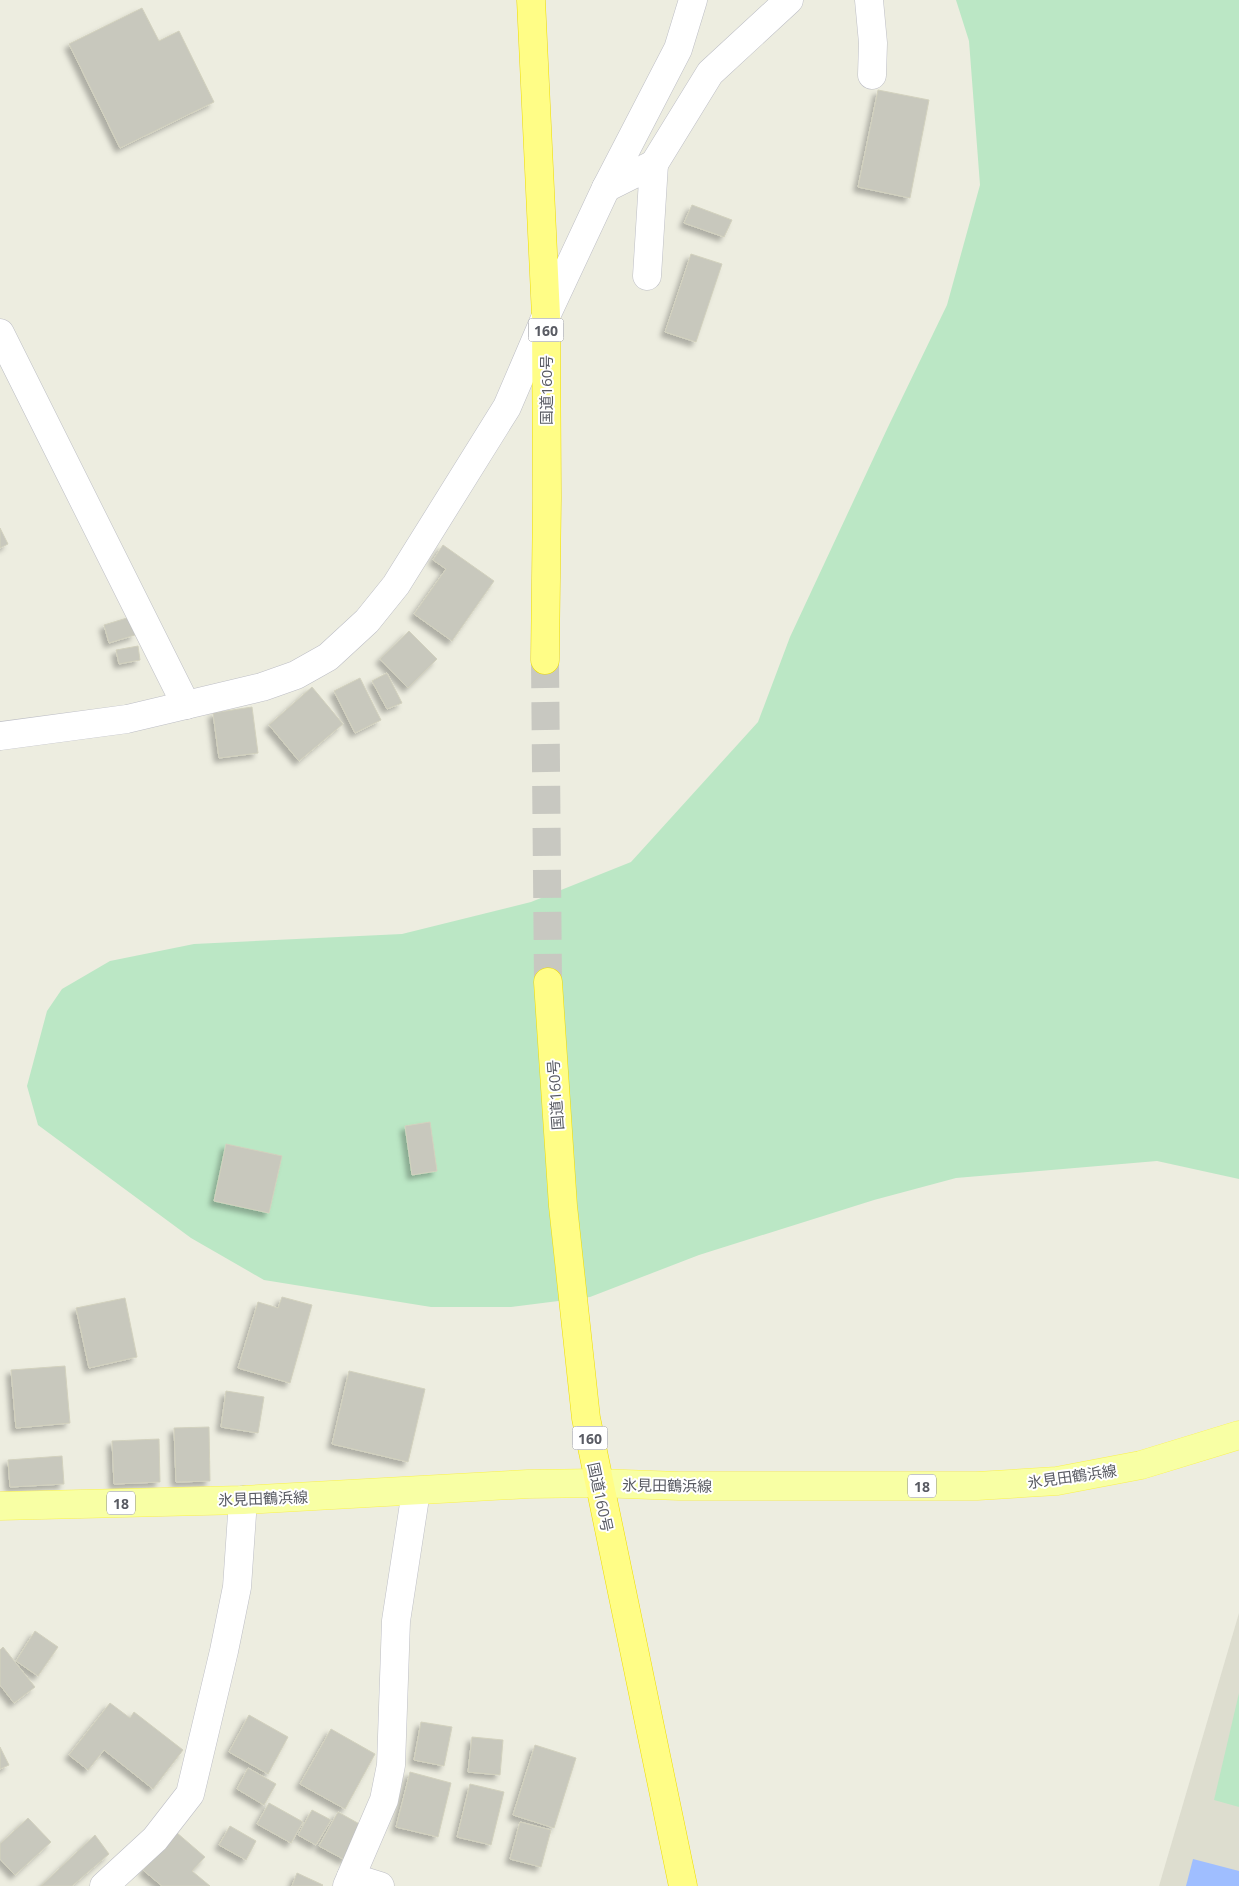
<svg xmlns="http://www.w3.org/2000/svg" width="1239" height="1886" font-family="'Open Sans','Noto Sans JP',sans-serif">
<defs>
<filter id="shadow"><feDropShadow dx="-4.5" dy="4.5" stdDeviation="2.5" flood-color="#0004"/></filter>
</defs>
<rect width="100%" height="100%" fill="#edede0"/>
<path fill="#ddddcf" d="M1239 1613V1886H1159Z"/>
<g fill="#bbe7c5">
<path d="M956 0H1239V1179L1157 1161 956 1178 874 1200 699 1255 590 1297 511 1307H431L264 1280 191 1238 38 1125 27 1086 47 1011 62 989 110 961 194 944 402 934 531 902 631 862 758 722 790 637 888 427 947 305 980 185 969 41Z"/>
<path d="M1239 1693V1807L1214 1800Z"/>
</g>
<path fill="#9fbeff" d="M1193 1859 1239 1871V1886H1186Z"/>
<g fill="#c8c8bd" stroke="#d2d1be" filter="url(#shadow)">
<path d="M142 8 159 41 179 31 214 102 120 148 69 44Z"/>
<path d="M878 90 929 100 910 198 858 187Z"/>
<path d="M692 205 732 220 724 237 684 223Z"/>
<path d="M691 254 722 264 696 342 665 332Z"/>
<path d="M0 528 8 544 0 548Z"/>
<path d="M443 545 494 581 452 641 414 614 446 569 433 560Z"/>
<path d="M130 617 135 635 109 643 104 625Z"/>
<path d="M409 631 437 659 408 688 380 659Z"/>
<path d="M138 646 140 660 119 664 116 650Z"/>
<path d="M387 673 402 703 387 709 372 681Z"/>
<path d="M360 678 381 720 355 733 334 691Z"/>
<path d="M312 687 343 724 299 761 269 725Z"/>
<path d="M252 707 258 753 219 758 213 713Z"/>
<path d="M430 1122 437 1171 412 1175 405 1126Z"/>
<path d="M226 1144 282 1156 269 1213 214 1201Z"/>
<path d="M282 1297 312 1305 290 1383 238 1368 258 1302 278 1308Z"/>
<path d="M125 1298 137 1357 89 1368 76 1308Z"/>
<path d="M65 1366 70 1423 16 1428 11 1370Z"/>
<path d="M349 1371 425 1389 408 1462 332 1444Z"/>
<path d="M226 1391 264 1397 258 1433 221 1427Z"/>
<path d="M209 1427 210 1481 176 1482 174 1428Z"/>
<path d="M159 1439 160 1482 114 1484 112 1441Z"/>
<path d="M62 1456 64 1484 10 1487 8 1460Z"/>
<path d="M35 1631 58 1647 38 1676 16 1661Z"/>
<path d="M3 1647 35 1687 14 1703 0 1685V1650Z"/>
<path d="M110 1703 130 1718 134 1712 183 1750 153 1789 104 1750 88 1770 69 1755Z"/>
<path d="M249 1715 288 1737 268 1774 229 1752Z"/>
<path d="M421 1722 452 1727 444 1766 414 1760Z"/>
<path d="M331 1729 375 1754 345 1809 300 1784Z"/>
<path d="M472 1737 503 1740 500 1775 468 1772Z"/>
<path d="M535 1745 576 1758 554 1828 513 1815Z"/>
<path d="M0 1747 9 1765 0 1769Z"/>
<path d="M248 1768 276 1784 264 1805 237 1789Z"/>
<path d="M410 1772 451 1783 438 1837 396 1827Z"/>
<path d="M470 1784 504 1792 491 1845 457 1837Z"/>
<path d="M269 1803 303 1822 291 1843 257 1824Z"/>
<path d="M312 1810 331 1820 316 1845 298 1835Z"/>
<path d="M338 1812 363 1826 345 1860 319 1846Z"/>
<path d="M28 1818 51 1842 15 1875 0 1859V1844Z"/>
<path d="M520 1822 551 1830 541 1867 510 1859Z"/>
<path d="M230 1826 256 1841 246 1860 219 1845Z"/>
<path d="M176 1832 205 1857 192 1871 210 1886H162L143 1870Z"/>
<path d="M95 1835 109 1854 72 1886H41Z"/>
<path d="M297 1873 323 1885 322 1886H292Z"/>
</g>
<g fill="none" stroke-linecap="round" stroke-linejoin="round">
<path stroke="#c8c8c1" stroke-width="28" stroke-dasharray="28 14" stroke-linecap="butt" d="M545 660 548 982"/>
<defs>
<g id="minor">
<path d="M869 0 873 43 872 75"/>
<path d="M654 164 710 73 789 0"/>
<path d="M606 188 654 164 647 276"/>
<path d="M0 333 186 705"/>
<path d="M0 736 127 719 262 687 296 675 328 657 367 621 396 585 507 407 546 316 606 188 678 49 693 0"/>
<path d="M351 1877 380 1886"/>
<path d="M104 1886 155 1839 190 1794 224 1651 237 1587 243 1500"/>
<path d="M347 1886 384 1800 391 1765 396 1621 416 1491"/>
</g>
<path id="major" d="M0 1506 243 1500 528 1484 598 1483 679 1486H977L1057 1481 1141 1465 1239 1435"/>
<g id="highway">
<path d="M531 0 546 316 547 498 545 660"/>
<path d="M548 982 563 1206 586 1418 683 1886"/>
</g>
</defs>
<use href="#minor" stroke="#bdbec5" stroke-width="29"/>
<use href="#major" stroke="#faf24d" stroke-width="29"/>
<use href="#highway" stroke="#eedc00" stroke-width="29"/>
<use href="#minor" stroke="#fff" stroke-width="28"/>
<use href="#major" stroke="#f8ffa4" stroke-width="28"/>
<use href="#highway" stroke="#fffd86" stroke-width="28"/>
</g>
<g text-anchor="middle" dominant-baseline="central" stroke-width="4" stroke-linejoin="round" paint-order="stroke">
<g fill="#fff" stroke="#8b8c92" stroke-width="1">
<rect x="528.5" y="318.5" width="35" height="23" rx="4"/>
<rect x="572.5" y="1426.5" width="35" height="23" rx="4"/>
<rect x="908" y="1474.5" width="28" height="23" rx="4"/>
<rect x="107" y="1491.5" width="28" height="23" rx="4"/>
</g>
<g font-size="14" font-weight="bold" fill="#595b63">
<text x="546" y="330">160</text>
<text x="590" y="1438">160</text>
<text x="922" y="1486">18</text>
<text x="121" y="1503">18</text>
</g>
<g font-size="15" fill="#595b63" stroke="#fff">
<text transform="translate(546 390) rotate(-90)">国道160号</text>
<text transform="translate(555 1095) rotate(-94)">国道160号</text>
<text transform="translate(1072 1476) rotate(-8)">氷見田鶴浜線</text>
<text transform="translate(667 1485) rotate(1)">氷見田鶴浜線</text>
<text transform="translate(601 1497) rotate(78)">国道160号</text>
<text transform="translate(263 1498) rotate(-2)">氷見田鶴浜線</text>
</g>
</g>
</svg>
